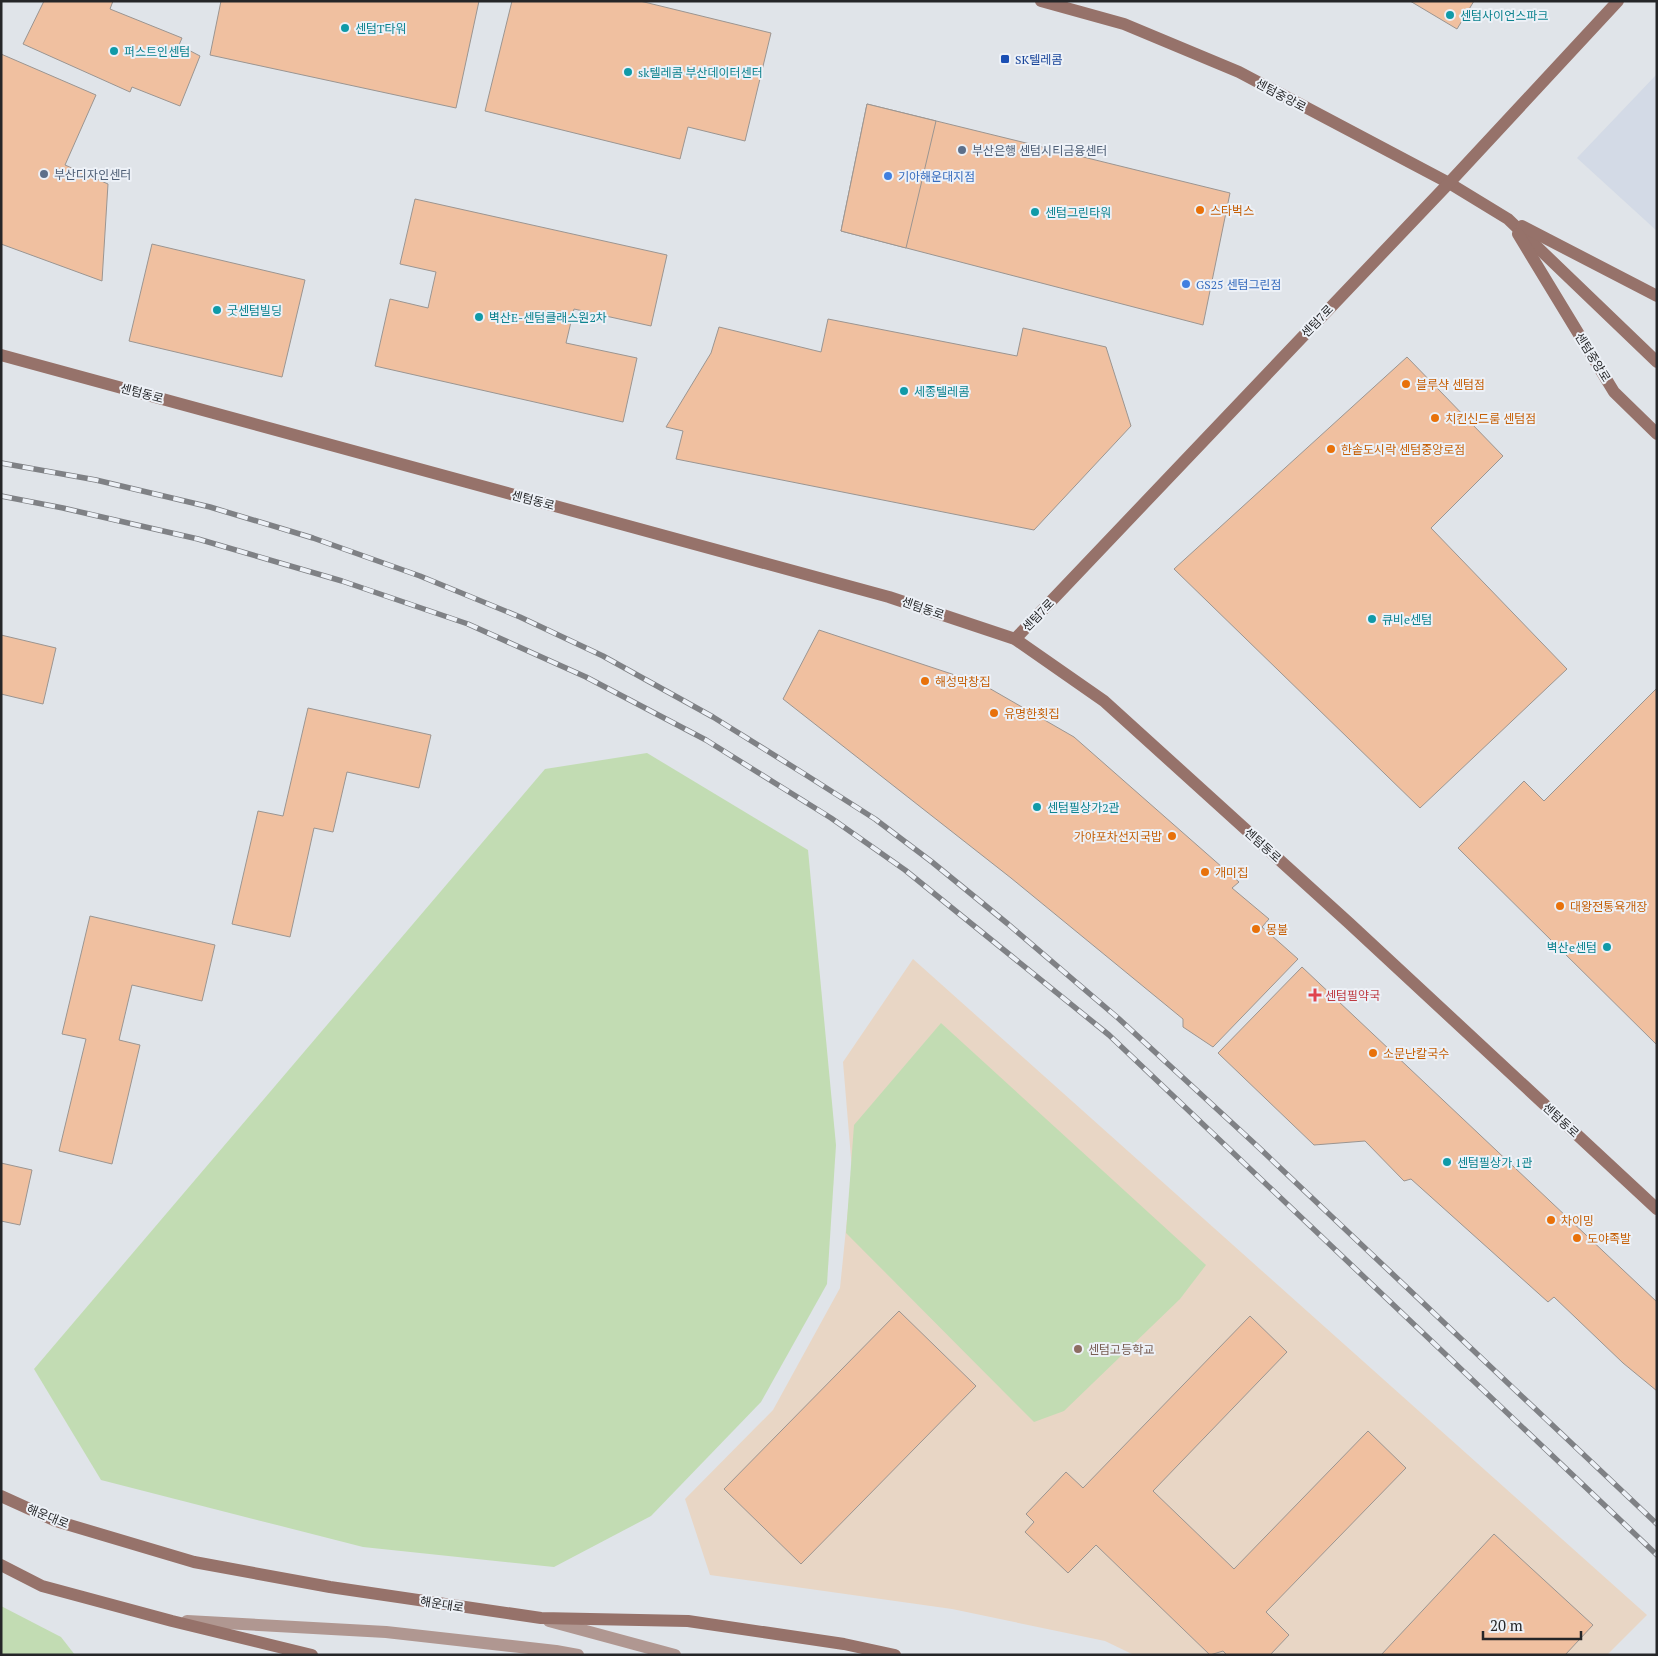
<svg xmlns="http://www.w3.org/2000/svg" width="1658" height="1656" font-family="'PT Serif','Noto Sans KR',serif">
<rect width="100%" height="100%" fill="#e0e4e9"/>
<path fill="#d3dae6" d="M1657 74V231L1577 158Z"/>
<path fill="#e8d6c5" d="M913 959 1647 1615 1607 1655H1134L1105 1641 952 1609 710 1575 685 1499 773 1410 840 1288 852 1170 843 1062Z"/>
<g fill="#c2dcb3">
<path d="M647 753 808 850 836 1145 827 1284 761 1402 651 1516 554 1567 363 1547 101 1480 34 1369 545 769Z"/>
<path d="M941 1023 1206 1265 1180 1299 1064 1411 1034 1422 846 1233 854 1125Z"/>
<path d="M1 1606 61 1637 75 1655H1Z"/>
</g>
<g fill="#f0c0a0" stroke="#9b9591">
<path d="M44 1H113L110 9 182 38 179 45 200 56 180 106 132 87 130 92 23 44Z"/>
<path d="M221 1H479L456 108 210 55Z"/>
<path d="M512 1H640L771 33 745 141 688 127 680 159 485 111Z"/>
<path d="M1410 1H1474L1457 29Z"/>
<path d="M1 54 96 95 65 165 108 184 102 281 1 244Z"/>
<path d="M867 104 1230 193 1203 325 841 231Z"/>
<path d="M867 104 936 121 906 248 841 231Z"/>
<path d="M415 199 667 255 651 326 574 309 566 343 637 358 623 422 375 366 390 299 428 308 436 272 400 264Z"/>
<path d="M152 244 305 280 282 377 129 341Z"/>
<path d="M828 319 1017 356 1023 328 1106 347 1131 426 1034 530 676 459 683 431 666 427 711 353 719 327 821 352Z"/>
<path d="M1407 357 1503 456 1431 528 1567 669 1420 808 1174 569Z"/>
<path d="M819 630 982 684 1074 737 1239 882 1232 888 1269 919 1262 927 1298 959 1213 1047 1183 1027V1019L1011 878 783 699Z"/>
<path d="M1 635 56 648 43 704 1 694Z"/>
<path d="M1657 688V1045L1458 848 1524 781 1544 801Z"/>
<path d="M308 708 431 735 419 788 347 772 333 832 314 828 290 937 232 924 258 811 283 816Z"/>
<path d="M90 916 215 945 202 1001 132 985 119 1040 140 1045 112 1164 59 1151 86 1039 62 1034Z"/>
<path d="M1302 967 1657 1302V1391L1623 1363 1554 1297 1548 1302 1411 1179 1404 1181 1365 1141 1314 1145 1218 1053Z"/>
<path d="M1 1163 32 1170 20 1225 1 1221Z"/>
<path d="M899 1311 976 1386 801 1564 724 1489Z"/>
<path d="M1250 1316 1287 1352 1153 1491 1234 1569 1368 1431 1406 1468 1266 1612 1289 1635 1270 1655H1227L1223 1651 1210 1655 1096 1545 1068 1573 1025 1532 1034 1522 1026 1514 1066 1472 1083 1488Z"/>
<path d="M1494 1534 1593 1625 1565 1655H1381Z"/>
</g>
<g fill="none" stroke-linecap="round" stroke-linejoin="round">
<g stroke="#b09791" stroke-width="12">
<path d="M187 1621 386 1632 556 1651 578 1655"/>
<path d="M549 1621 675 1655"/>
</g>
<g stroke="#96726a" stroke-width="12">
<path d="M1041 1 1124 24 1239 72 1449 183 1508 219 1657 362"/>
<path d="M1522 226 1657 296"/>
<path d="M1518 234 1614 392 1657 434"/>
<path d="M1 355 889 597 1015 639 1104 701 1349 923 1657 1209"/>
<path d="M1015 639 1449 183 1618 1"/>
<path d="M1 1496 56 1521 194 1562 330 1587 541 1618 688 1621 844 1644 895 1655"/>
<path d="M1 1565 42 1586 172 1621 312 1655"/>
</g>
<defs>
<g id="rail">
<path d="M1 463 96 480 210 507 313 538 420 576 520 617 603 656 713 717 806 775 875 819 932 862 1008 924 1118 1018 1255 1144 1657 1524"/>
<path d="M1 496 63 508 198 539 342 581 468 624 586 677 706 740 831 818 905 870 1109 1035 1657 1555"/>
</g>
</defs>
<use href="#rail" stroke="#7f8185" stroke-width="5.5"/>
<use href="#rail" stroke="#edf1f7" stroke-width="4" stroke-dasharray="11" stroke-linecap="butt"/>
</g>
<g fill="#0f9aa8" stroke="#edf1f7" stroke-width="2">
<circle cx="1450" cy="15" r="5"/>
<circle cx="345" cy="28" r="5"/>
<circle cx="114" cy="51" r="5"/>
<circle cx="628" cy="72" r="5"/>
<circle cx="1035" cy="212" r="5"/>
<circle cx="217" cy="310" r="5"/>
<circle cx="479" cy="317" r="5"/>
<circle cx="904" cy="391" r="5"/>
<circle cx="1372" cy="619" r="5"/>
<circle cx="1037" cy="807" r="5"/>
<circle cx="1607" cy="947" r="5"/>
<circle cx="1447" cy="1162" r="5"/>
</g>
<rect fill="#1a4fb4" stroke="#edf1f7" stroke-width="2" x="1000" y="54" width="10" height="10" rx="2.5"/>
<g fill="#5c6f8a" stroke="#edf1f7" stroke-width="2">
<circle cx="962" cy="150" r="5"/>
<circle cx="44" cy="174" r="5"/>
</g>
<g fill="#3f7fe0" stroke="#edf1f7" stroke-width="2">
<circle cx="888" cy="176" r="5"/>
<circle cx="1186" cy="284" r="5"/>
</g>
<g fill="#e8710a" stroke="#edf1f7" stroke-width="2">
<circle cx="1200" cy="210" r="5"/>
<circle cx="1406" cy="384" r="5"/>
<circle cx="1435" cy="418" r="5"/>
<circle cx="1331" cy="449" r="5"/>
<circle cx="925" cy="681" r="5"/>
<circle cx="994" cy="713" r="5"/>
<circle cx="1172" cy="836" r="5"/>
<circle cx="1205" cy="872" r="5"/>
<circle cx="1560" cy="906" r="5"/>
<circle cx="1256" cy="929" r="5"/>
<circle cx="1373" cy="1053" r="5"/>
<circle cx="1551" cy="1220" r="5"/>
<circle cx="1577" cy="1238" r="5"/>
</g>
<path fill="#e0444e" stroke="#edf1f7" stroke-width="2" d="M1312.5 987.5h5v5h5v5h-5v5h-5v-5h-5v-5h5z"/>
<circle fill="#8d6e63" stroke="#edf1f7" stroke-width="2" cx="1078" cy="1349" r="5"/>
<g text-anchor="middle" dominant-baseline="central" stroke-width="4" stroke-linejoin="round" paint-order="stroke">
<g font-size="12" fill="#0d838f" stroke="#edf1f7" text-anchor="start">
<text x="1460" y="15">센텀사이언스파크</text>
<text x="355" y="28">센텀T타워</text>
<text x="124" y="51">퍼스트인센텀</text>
<text x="638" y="72">sk텔레콤 부산데이터센터</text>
<text x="1045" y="212">센텀그린타워</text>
<text x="227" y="310">굿센텀빌딩</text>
<text x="489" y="317">벽산E-센텀클래스원2차</text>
<text x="914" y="391">세종텔레콤</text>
<text x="1382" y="619">큐비e센텀</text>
<text x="1047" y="807">센텀필상가2관</text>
<text x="1597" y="947" text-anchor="end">벽산e센텀</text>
<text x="1457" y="1162">센텀필상가 1관</text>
</g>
<g font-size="12" fill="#164399" stroke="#edf1f7" text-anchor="start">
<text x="1015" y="59">SK텔레콤</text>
</g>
<g font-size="12" fill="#252628" stroke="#edf1f7">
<text transform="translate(1281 95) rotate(28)">센텀중앙로</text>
<text transform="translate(1317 321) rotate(-46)">센텀7로</text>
<text transform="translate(1593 357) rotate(58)">센텀중앙로</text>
<text transform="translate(142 393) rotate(15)">센텀동로</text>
<text transform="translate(533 500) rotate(15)">센텀동로</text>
<text transform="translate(923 608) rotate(19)">센텀동로</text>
<text transform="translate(1038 615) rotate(-46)">센텀7로</text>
<text transform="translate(1263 845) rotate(42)">센텀동로</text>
<text transform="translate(1561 1120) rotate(43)">센텀동로</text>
<text transform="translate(48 1516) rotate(22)">해운대로</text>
<text transform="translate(442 1604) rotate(9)">해운대로</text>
</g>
<g font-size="12" fill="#4e5e75" stroke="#edf1f7" text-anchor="start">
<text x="972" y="150">부산은행 센텀시티금융센터</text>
<text x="54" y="174">부산디자인센터</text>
</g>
<g font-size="12" fill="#366cbe" stroke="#edf1f7" text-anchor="start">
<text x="898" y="176">기아해운대지점</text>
<text x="1196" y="284">GS25 센텀그린점</text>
</g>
<g font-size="12" fill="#c56008" stroke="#edf1f7" text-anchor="start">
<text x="1210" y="210">스타벅스</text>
<text x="1416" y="384">블루샥 센텀점</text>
<text x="1445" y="418">치킨신드룸 센텀점</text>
<text x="1341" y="449">한솥도시락 센텀중앙로점</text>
<text x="935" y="681">해성막창집</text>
<text x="1004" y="713">유명한횟집</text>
<text x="1162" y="836" text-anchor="end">가야포차선지국밥</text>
<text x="1215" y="872">개미집</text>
<text x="1570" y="906">대왕전통육개장</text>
<text x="1266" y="929">몽불</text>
<text x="1383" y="1053">소문난칼국수</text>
<text x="1561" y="1220">차이밍</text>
<text x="1587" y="1238">도야족발</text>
</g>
<g font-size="12" fill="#be3a42" stroke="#edf1f7" text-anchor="start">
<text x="1325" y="995">센텀필약국</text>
</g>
<g font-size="12" fill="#785e54" stroke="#edf1f7" text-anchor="start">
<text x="1088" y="1349">센텀고등학교</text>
</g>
</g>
<rect width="1658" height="1656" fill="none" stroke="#252628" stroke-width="5"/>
<path d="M1483 1631v8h98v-8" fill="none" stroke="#252628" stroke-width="2.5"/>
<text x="1490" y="1631" font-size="15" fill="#252628" stroke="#edf1f7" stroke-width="4" paint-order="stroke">20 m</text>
</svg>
